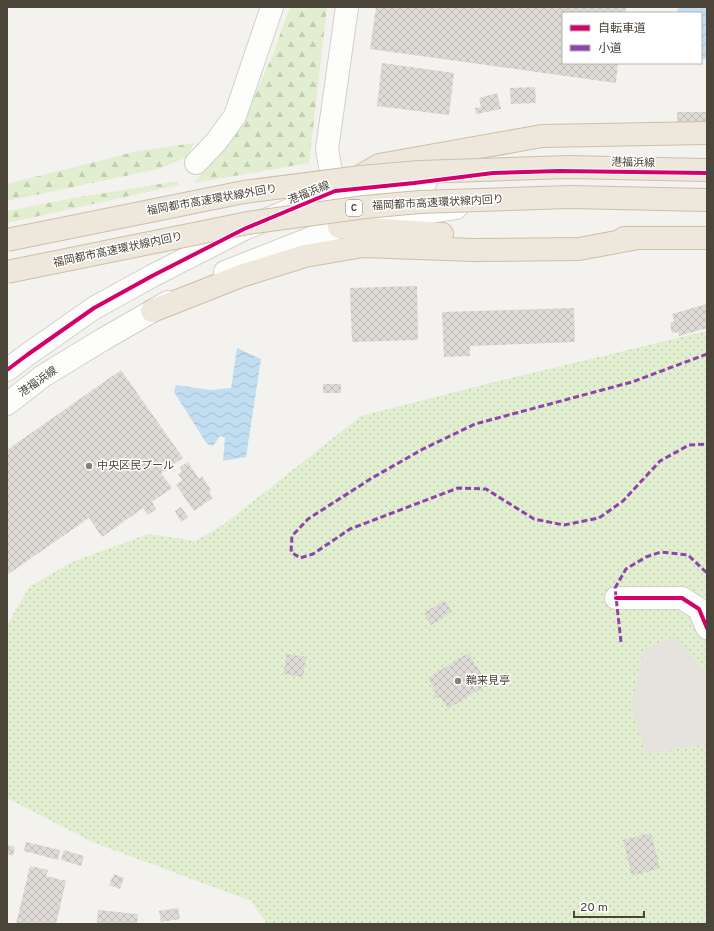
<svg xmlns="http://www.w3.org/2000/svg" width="714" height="931" font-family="Overpass,'Noto Sans JP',sans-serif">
<defs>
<pattern id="forest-firs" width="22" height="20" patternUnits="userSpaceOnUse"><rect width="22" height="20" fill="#e1eecf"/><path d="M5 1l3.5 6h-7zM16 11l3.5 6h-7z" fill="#c3cdb2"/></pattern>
<pattern id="park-dots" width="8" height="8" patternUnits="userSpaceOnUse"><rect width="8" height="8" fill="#e1eecf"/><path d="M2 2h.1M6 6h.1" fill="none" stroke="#c3cdb2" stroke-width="1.8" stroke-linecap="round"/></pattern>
<pattern id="water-waves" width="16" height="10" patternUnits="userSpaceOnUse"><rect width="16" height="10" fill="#c0ddf1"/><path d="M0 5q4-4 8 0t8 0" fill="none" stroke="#a6bfcf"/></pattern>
<pattern id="building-cross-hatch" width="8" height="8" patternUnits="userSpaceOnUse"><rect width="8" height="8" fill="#dedbd6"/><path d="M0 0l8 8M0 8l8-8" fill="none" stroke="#c0bdb8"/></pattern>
</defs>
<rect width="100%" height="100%" fill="#f4f2ee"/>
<g fill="url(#forest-firs)">
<path d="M290 7H327L309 163 194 183 243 123 273 54Z"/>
<path d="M195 143 185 158 158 169 7 201V184L138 151Z"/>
<path d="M178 181 179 185 7 223V211L68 199Z"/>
</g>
<path fill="url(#park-dots)" d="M707 331V924H267L251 901 92 842 7 798V625L29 587 72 562 148 534 196 541 223 525 361 416 494 382Z"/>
<path fill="#e6e3df" d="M675 636 707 674V744L646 754 631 708 644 650Z"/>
<g fill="url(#water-waves)">
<path d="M678 7H707V59H701V13H677Z"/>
<path d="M237 348 261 359 246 457 223 461 225 437 220 436 213 446 207 444 174 392 176 385 211 390 231 388Z"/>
</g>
<g fill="url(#building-cross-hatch)">
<path d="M376 7H626V13H563V63H618L616 83 370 49Z"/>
<path d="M382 63 454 73 449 115 377 106Z"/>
<path d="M535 87 536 103 511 104 510 88Z"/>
<path d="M497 93 501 109 476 114 475 108 481 107 479 98Z"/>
<path d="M677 112H707V138L677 137Z"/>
<path d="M417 286 418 340 352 342 350 288Z"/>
<path d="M707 304V328L679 336 678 332 672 333 670 323 674 321 672 314Z"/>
<path d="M574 308 575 342 470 346V356L444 357 442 312Z"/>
<path d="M121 370 183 458 161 473 172 488 152 502 156 509 148 515 143 508 102 537 89 518 7 575V450Z"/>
<rect x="323" y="384" width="18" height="9"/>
<path d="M188 462 199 479 202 476 211 490 209 492 213 498 194 511 176 485 182 480 178 474 182 471 180 467Z"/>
<path d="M181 507 188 517 181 522 175 511Z"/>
<path d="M445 600 452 612 431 625 424 613Z"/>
<path d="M468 653 488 684 448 709 440 697 436 699 433 695 436 693 428 678Z"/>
<path d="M287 654 306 657 303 677 283 674Z"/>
<path d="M651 833 660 868 632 876 623 840Z"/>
<path d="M26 842 60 850 58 860 24 851Z"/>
<path d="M7 845 15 847 13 856 7 854Z"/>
<path d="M64 850 84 856 81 866 61 860Z"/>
<path d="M30 866 48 870 46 876 66 881 56 924H16Z"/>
<path d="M114 874 124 878 120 889 109 885Z"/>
<path d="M178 908 180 919 161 922 159 911Z"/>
<path d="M98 910 138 914 137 924H97Z"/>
</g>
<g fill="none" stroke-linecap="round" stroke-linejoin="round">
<defs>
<g id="minor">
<path d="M196 163 216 142 235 116 272 7"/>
<path d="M336 200 327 149 347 7"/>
<path d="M225 272 339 227 456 208"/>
<path d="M7 370 27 355 94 308 152 276 244 229 335 191 426 182"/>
<path d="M7 404 43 376 102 340 168 302"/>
<path d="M616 598H682L699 609 707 628"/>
</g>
<g id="highway">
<path d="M362 175 379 165 542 136 707 133"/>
<path d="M339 227 442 234"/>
<path d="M624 238H707"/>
<path d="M152 311 241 276 305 256 363 246 473 250 579 249 638 238"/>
</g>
</defs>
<use href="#minor" stroke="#d2d0cb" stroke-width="24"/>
<use href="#highway" stroke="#ccbfa9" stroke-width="24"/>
<use href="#minor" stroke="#fdfdfc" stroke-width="22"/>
<use href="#highway" stroke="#ede8db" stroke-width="22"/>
<defs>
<g id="highway-bridge">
<path d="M7 240 244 192 361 177 419 172 568 167 707 170"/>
<path d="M7 272 248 223 365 207 419 202 570 197 707 200"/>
</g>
</defs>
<use href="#highway-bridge" stroke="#ccbfa9" stroke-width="24" stroke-linecap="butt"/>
<use href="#highway-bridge" stroke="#ede8db" stroke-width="22"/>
<g stroke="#8e44ad" stroke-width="3" stroke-dasharray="6 3" stroke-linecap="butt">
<path d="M707 354 632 382 475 424 423 449 372 478 308 519 292 536 291 552 300 558 313 554 350 529 458 488 486 489 534 519 564 525 599 518 623 501 660 461 689 445 707 444"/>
<path d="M621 642 615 588 626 569 646 557 661 552 688 555 707 573"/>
</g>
<defs>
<g id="cycleway">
<path d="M7 370 27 355 94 308 152 276 244 229 335 191 414 183 493 173 559 171 707 173"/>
<path d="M616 598H682L699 609 707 628"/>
</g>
</defs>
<use href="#cycleway" stroke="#fff" stroke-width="6"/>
<use href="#cycleway" stroke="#d6006c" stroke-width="4"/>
</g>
<g fill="#868178" stroke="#fff" stroke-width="1.5">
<circle cx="89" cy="466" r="4"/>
<circle cx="458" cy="681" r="4"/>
</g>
<g text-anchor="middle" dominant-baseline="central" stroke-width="3" stroke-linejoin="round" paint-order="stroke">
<rect fill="#fff" stroke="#817c74" stroke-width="1" x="346" y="200" width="16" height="16" rx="3"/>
<g font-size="10" font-weight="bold" fill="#4b4439">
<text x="354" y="208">C</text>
</g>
<g font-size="11" fill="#4b4439" stroke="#fff">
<text transform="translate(633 163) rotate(1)">港福浜線</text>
<text transform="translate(309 193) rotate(-22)">港福浜線</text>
<text transform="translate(212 200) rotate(-10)">福岡都市高速環状線外回り</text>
<text transform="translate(438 203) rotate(-3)">福岡都市高速環状線内回り</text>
<text transform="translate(118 250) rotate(-12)">福岡都市高速環状線内回り</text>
<text transform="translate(38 382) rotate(-35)">港福浜線</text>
</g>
<g font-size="11" fill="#4b4439" stroke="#fff" text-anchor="start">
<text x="97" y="466">中央区民プール</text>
<text x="466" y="681">鵜来見亭</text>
</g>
</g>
<rect width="714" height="931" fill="none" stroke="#4b4439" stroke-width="16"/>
<rect x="562" y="12" width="140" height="52" fill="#ffffff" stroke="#b7b4b0"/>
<rect x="570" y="25" width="20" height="6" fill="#d6006c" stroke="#b7b4b0"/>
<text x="598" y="32" font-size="12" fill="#4b4439">自転車道</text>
<rect x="570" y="45" width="20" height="6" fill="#8e44ad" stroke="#b7b4b0"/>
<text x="598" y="52" font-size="12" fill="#4b4439">小道</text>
<path d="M574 911v6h70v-6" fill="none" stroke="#4b4439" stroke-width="2"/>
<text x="580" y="911" font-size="12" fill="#4b4439" stroke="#ffffff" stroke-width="3" paint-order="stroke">20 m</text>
</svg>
